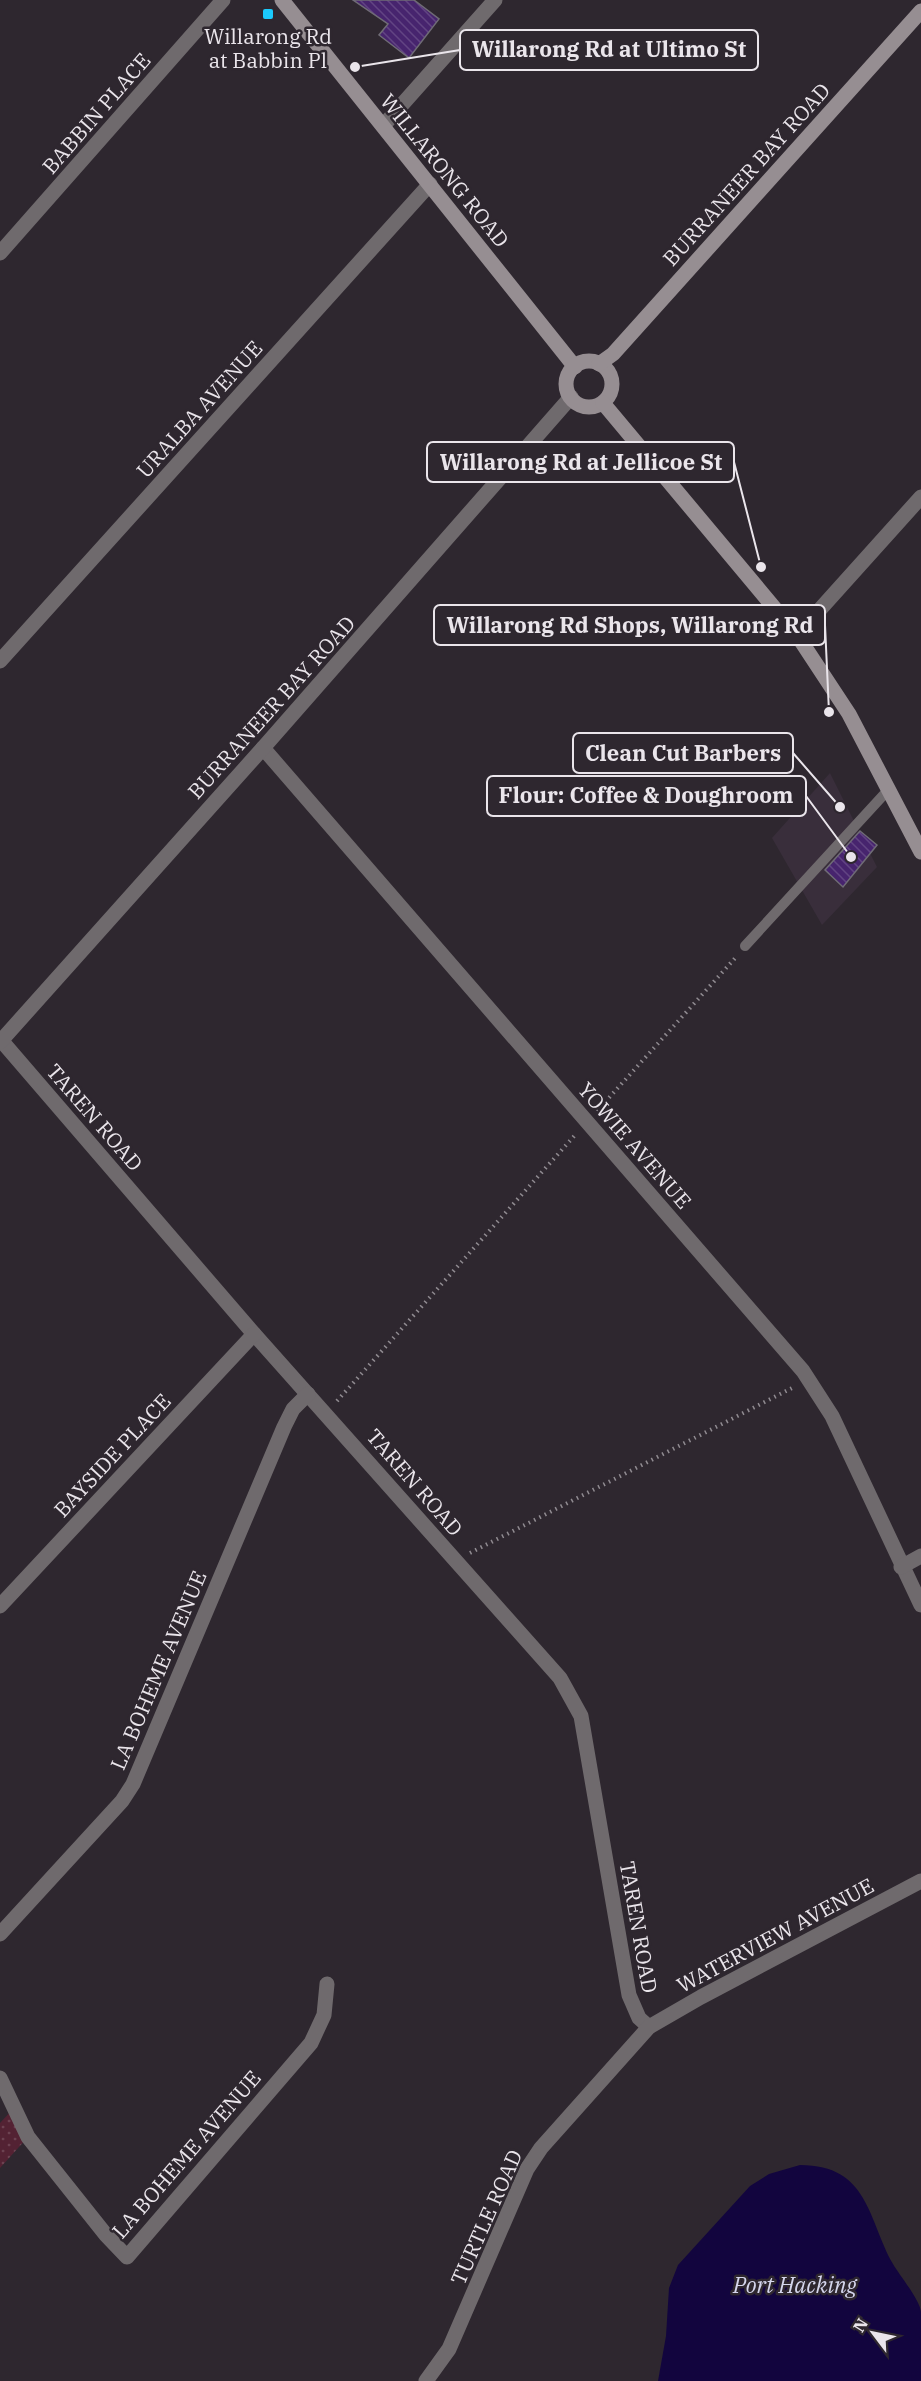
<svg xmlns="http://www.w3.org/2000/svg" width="921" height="2381" font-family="'IBM Plex Serif',serif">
<defs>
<pattern id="grass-dots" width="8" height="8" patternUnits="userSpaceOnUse" patternTransform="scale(1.5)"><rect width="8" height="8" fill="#532233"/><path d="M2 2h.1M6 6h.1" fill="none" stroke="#6c4251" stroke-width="1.8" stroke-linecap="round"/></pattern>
<pattern id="building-back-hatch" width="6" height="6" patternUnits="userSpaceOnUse" patternTransform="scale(1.5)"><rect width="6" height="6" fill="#47246e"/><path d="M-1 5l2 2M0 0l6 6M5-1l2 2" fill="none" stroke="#624483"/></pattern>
</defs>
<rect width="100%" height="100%" fill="#2e272f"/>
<path fill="#392e3b" d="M830 773 877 867 822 925 772 838Z"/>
<path fill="url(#grass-dots)" d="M14 2108 28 2137 0 2168V2123Z"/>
<path fill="#12053e" d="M800 2165C869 2165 868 2220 893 2264 900 2276 920 2300 921 2312 921 2334 921 2358 921 2381H658L666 2336 669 2288 678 2265 750 2186 769 2174Z"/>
<g fill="url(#building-back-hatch)" stroke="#6f6b76" stroke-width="1.5">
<path d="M353 0H414L439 19 409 58 379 35 388 24Z"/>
<path d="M860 831 877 845 843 887 825 870Z"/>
</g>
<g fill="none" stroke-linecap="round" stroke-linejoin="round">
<g stroke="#908b91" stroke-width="4" stroke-dasharray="1.5 4.5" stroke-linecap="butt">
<path d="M597 1111 737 956"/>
<path d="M337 1401 576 1134"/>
<path d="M470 1553 794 1387"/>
</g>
<path stroke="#6f6a6d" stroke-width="10" d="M745 946 889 789"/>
<g stroke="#6f6a6d" stroke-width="15">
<path d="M383 126 495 0"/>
<path d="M0 253 223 0"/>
<path d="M797 635 921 497"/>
<path d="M0 661 430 184"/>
<path d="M263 748 803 1371 832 1416 921 1605"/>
<path d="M0 1039 254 1334 560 1678 581 1716 629 1995 639 2018 649 2027"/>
<path d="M0 1042 263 748 571 397"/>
<path d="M901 1567 921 1556"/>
<path d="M0 1606 254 1334"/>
<path d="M0 1934 122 1801 133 1784 284 1427 293 1409 308 1394"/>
<path d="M0 2078 28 2137 106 2235 127 2257 311 2043 324 2015 327 1984"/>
<path d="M426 2381 449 2349 527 2169 541 2148 649 2027 701 1997 921 1881"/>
</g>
<g stroke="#968e92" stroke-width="15">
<path d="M282 0 575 367"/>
<circle cx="589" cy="384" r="23"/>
<path d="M599 364 613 354 921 11"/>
<path d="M603 403 797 635 849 714 921 852"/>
</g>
</g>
<rect fill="#1bcafc" stroke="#2e272f" stroke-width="2" x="262" y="8" width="12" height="12" rx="3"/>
<g text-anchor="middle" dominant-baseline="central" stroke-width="5" stroke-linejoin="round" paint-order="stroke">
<g font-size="21" fill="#eae5eb" stroke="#2e272f">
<text x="268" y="36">Willarong Rd<tspan x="268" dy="24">at Babbin Pl</tspan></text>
</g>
<g font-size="21" fill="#eae5eb" stroke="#2e272f">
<text transform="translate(96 113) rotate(-49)">BABBIN PLACE</text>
<text transform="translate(445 170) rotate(51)">WILLARONG ROAD</text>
<text transform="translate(746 174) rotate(-48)">BURRANEER BAY ROAD</text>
<text transform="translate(199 409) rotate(-48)">URALBA AVENUE</text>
<text transform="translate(271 707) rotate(-48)">BURRANEER BAY ROAD</text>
<text transform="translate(95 1117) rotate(49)">TAREN ROAD</text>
<text transform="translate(635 1145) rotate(49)">YOWIE AVENUE</text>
<text transform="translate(112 1455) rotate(-47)">BAYSIDE PLACE</text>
<text transform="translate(415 1482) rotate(49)">TAREN ROAD</text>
<text transform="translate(158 1670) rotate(-67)">LA BOHEME AVENUE</text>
<text transform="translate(639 1927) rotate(80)">TAREN ROAD</text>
<text transform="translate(775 1935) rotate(-28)">WATERVIEW AVENUE</text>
<text transform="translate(186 2154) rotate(-49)">LA BOHEME AVENUE</text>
<text transform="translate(486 2217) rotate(-66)">TURTLE ROAD</text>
</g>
<g font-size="22" font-style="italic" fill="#d5d6ed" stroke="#2e272f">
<text x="795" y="2284">Port Hacking</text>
</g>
</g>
<path fill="none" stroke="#eae5eb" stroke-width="2" d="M355 67L460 50M761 567L734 462M829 712L825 625M840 807L793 753M851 857L806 796"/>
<g fill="#eae5eb" stroke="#2e272f" stroke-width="2">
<circle cx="355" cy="67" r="6"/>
<circle cx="761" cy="567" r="6"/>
<circle cx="829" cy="712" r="6"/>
<circle cx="840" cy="807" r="6"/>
<circle cx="851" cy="857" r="6"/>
</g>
<g fill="#2e272f" stroke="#eae5eb" stroke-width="2">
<rect x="460" y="30" width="298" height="40" rx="6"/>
<rect x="427" y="442" width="307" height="40" rx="6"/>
<rect x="434" y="605" width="391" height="40" rx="6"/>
<rect x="573" y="733" width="220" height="40" rx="6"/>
<rect x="487" y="776" width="319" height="40" rx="6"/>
</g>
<g font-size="22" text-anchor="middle" font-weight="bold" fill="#eae5eb">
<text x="609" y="57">Willarong Rd at Ultimo St</text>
<text x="581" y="470">Willarong Rd at Jellicoe St</text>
<text x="630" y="633">Willarong Rd Shops, Willarong Rd</text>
<text x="683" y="761">Clean Cut Barbers</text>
<text x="646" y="803">Flour: Coffee &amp; Doughroom</text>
</g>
<g transform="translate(873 2333) rotate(302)" stroke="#2e272f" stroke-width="4.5" paint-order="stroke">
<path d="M0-4.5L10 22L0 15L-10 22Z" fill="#eae5eb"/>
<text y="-9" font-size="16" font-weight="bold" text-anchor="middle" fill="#eae5eb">N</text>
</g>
</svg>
